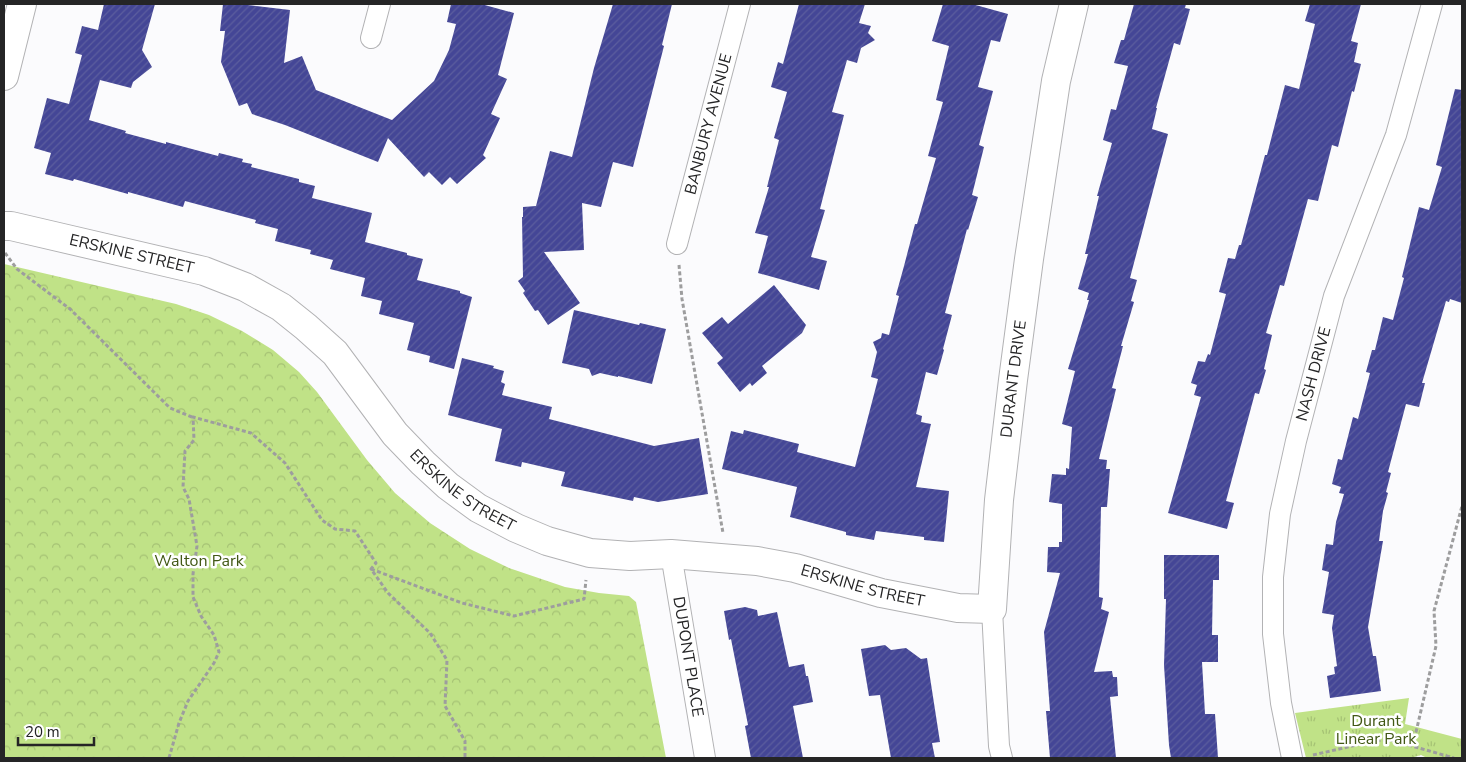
<svg xmlns="http://www.w3.org/2000/svg" width="1466" height="762" font-family="'Nunito Sans',sans-serif">
<defs>
<pattern id="grass-tufts" width="24" height="20" patternUnits="userSpaceOnUse" patternTransform="scale(1.25)"><rect width="24" height="20" fill="#c0e287"/><path d="M3 7l-1-3M5 7V3M7 7l1-3M15 17l-1-3M17 17v-4M19 17l1-3" fill="none" stroke="#a5c274"/></pattern>
<pattern id="forest-crowns" width="20" height="18" patternUnits="userSpaceOnUse" patternTransform="scale(1.25)"><rect width="20" height="18" fill="#c0e287"/><path d="M2 6a3 3 0 1 1 6 0M12 15a3 3 0 1 1 6 0" fill="none" stroke="#a5c274"/></pattern>
<pattern id="building-hatch" width="6" height="6" patternUnits="userSpaceOnUse" patternTransform="scale(1.25)"><rect width="6" height="6" fill="#444696"/><path d="M-1 1l2-2M0 6l6-6M5 7l2-2" fill="none" stroke="#5c5e9e"/></pattern>
</defs>
<rect width="100%" height="100%" fill="#fbfbfd"/>
<path fill="url(#grass-tufts)" d="M1409 698 1405 724 1462 739V758H1427L1421 755 1411 758H1306L1295 713Z"/>
<path fill="url(#forest-crowns)" d="M4 264 176 304 209 315 242 331 273 350 299 372 317 392 367 460 395 493 430 523 470 549 509 568 565 587 599 593 629 596 636 602 666 758H4Z"/>
<g fill="url(#building-hatch)">
<path d="M104 4H155L142 50 152 67 133 82 131 88 100 80 89 120 126 131 125 133 166 144V142L218 156 219 153 243 159 242 162 252 164 251 167 299 179V182L315 186 312 198 372 213 365 242 407 253V255L423 259 417 280 460 291V293L472 297 454 369 429 362 430 356 407 350 414 323 379 314 382 301 361 296 365 278 330 269 333 260 310 254 311 250 275 241 278 229 255 223 256 220 185 201 183 207 128 192V194L74 179 73 181 45 174 51 153 34 148 47 98 69 104 82 55 75 53 82 26 98 30Z"/>
<path d="M223 4H240L290 10 284 63 302 56 316 90 392 120 434 81 449 50 456 24 447 22 451 4H481L514 13 498 75 507 79 491 114 500 118 483 155 486 158 457 184 450 177 442 185 429 172 424 177 388 138 378 162 285 125 252 114 247 103 239 106 221 62 225 31H220Z"/>
<path d="M613 4H672L662 45 664 46 633 167 613 162 601 207 582 203 584 250 544 252 580 303 548 325 538 310 535 311 523 293 525 291 518 281 523 277 522 217H523V207L536 206 550 151 572 157 594 68Z"/>
<path d="M799 4H865L859 23 871 26 868 33 875 40 861 48 857 63 847 60 832 112 844 115 820 209 825 210 811 257 827 261 819 290 758 273 768 236 755 233 769 187H767L779 140 774 138 787 92 771 87 778 62 783 64Z"/>
<path d="M943 4H972L1008 14 1000 42 991 40 978 87 993 91 979 145 984 147 972 195 978 197 968 230 967 229 945 313 952 315 943 349 944 350 937 375 926 372 916 414 922 416 921 422 931 424 916 487 949 491 944 542 924 540V537L876 531 874 540 846 535V532L790 517 797 487 722 469 731 431 743 434 744 430 799 444 797 452 855 467 878 379 871 377 877 352 873 342 881 338 882 333 889 335 899 296 896 295 904 266 915 224H917L936 158 928 156 943 102 936 100 949 46 932 41Z"/>
<path d="M1134 4H1186L1185 8 1190 9 1180 45 1174 43 1156 108H1157L1152 129 1168 134 1130 278 1137 280 1131 301 1134 302 1121 346H1123L1112 388 1116 389 1099 459 1107 460 1106 469H1110L1107 507H1101L1099 597 1103 598 1101 609 1109 612 1094 672 1112 671 1113 677H1117L1118 696 1110 697 1116 758H1050L1046 711H1050L1044 632 1060 573 1047 572 1048 547H1059V542H1062V504L1049 502 1052 474 1066 475V468L1069 469 1072 427 1062 424 1075 371 1068 369 1089 300H1087L1089 293 1078 289 1088 254H1085L1099 196H1097L1112 143 1103 140 1111 109 1116 110 1128 66 1114 63 1121 40H1124Z"/>
<path d="M1310 4H1361L1351 41 1358 43 1354 62 1361 64 1354 92 1352 91 1338 147 1332 145 1318 201 1308 199 1284 286 1280 285 1266 333 1272 335 1264 369 1266 370 1259 394 1255 393 1226 501 1234 503 1227 529 1168 513 1201 397 1194 395 1197 385 1191 383 1198 361 1205 362 1208 354 1210 355 1226 294 1219 292 1228 258 1235 259 1239 245H1241L1265 155H1267L1285 85 1299 89 1315 24 1305 21Z"/>
<path d="M1455 89 1462 90V303L1450 299 1449 302 1446 301 1422 383H1425L1419 407 1406 404 1388 472 1391 473 1386 492 1388 493 1383 511 1379 541H1383L1368 627 1373 656H1376L1381 691 1330 698 1327 676 1335 674 1334 667 1337 666 1332 628 1334 615 1322 613 1329 572 1322 570 1326 544 1333 545 1336 522 1344 494 1339 493 1341 487 1332 484 1338 459 1342 460 1353 417 1358 419 1370 373 1366 372 1372 350H1375L1383 317 1393 320 1404 278 1402 277 1419 207 1429 210 1442 167 1436 165Z"/>
<path d="M774 285 806 325 802 333 762 366 767 373 752 386 750 383 740 392 717 363 723 358 702 333 722 317 728 324Z"/>
<path d="M574 310 639 325 640 323 666 329 652 384 618 376V377L600 373 592 376 589 369 562 363Z"/>
<path d="M462 358 494 366 493 368 504 371 501 382 505 384 502 395 552 407 549 419 654 446 699 438 708 494 658 502 634 497 633 501 561 486 565 472 522 462 521 467 495 461 502 429 448 415Z"/>
<path d="M1164 555H1219V580H1213L1212 635H1218V662H1202L1205 714H1215L1218 758H1171L1169 745 1164 665 1166 599H1164Z"/>
<path d="M745 607 757 610 758 616 777 612 789 667 804 664 806 676H808L813 702 793 706 803 758H751L745 726 748 725 731 639 729 640 724 611Z"/>
<path d="M885 645 891 650 906 648 921 659 927 658 940 742 932 743 935 758H891L880 695 869 696 861 649Z"/>
</g>
<g fill="none" stroke-linecap="round" stroke-linejoin="round">
<defs>
<g id="street">
<path d="M371 38 380 4"/>
<path id="s1" d="M677 244 740 4"/>
<path id="s2" d="M671 554 705 758"/>
<path d="M992 609 999 746 1002 758"/>
<path id="s3" d="M1292 758 1281 703 1273 634V577L1280 514 1296 441 1334 296 1396 135 1432 4"/>
</g>
<g id="secondary">
<path d="M4 76 22 4"/>
<path id="s4" d="M4 226H11L204 271 245 287 281 307 306 327 335 353 395 434 423 463 448 486 478 508 516 528 547 541 590 553 630 556 671 554 757 561 795 568 881 593 958 608 992 609 999 500 1013 380 1029 259 1056 81 1074 4"/>
</g>
</defs>
<use href="#street" stroke="#b2b2b4" stroke-width="22"/>
<use href="#secondary" stroke="#b2b2b4" stroke-width="30"/>
<g stroke="#9d9d9e" stroke-width="3" stroke-dasharray="4 2.5" stroke-linecap="butt">
<path d="M5 253 17 269 70 309 170 408 192 417"/>
<path d="M679 265 682 299 723 533"/>
<path d="M371 569 462 603 514 616 584 599 586 580"/>
<path d="M1413 745 1436 646 1434 611 1462 506"/>
<path d="M1313 755 1374 741 1391 740 1454 758"/>
<path d="M169 758 179 723 188 701 214 663 219 652 214 635 201 616 193 597V574L197 546 189 499 183 487 185 451 194 440 193 417 251 433 285 463 322 520 335 529 355 531 376 563 371 569 388 593 430 633 447 660 445 706 465 741V758"/>
</g>
<use href="#street" stroke="#fff" stroke-width="20"/>
<use href="#secondary" stroke="#fff" stroke-width="28"/>
</g>
<g text-anchor="middle" dominant-baseline="central" stroke-width="5" stroke-linejoin="round" paint-order="stroke">
<g font-size="16" fill="#252526" stroke="#fff">
<text stroke="none"><textPath href="#s1" startOffset="124">BANBURY AVENUE</textPath></text>
<text stroke="none"><textPath href="#s4" startOffset="131">ERSKINE STREET</textPath></text>
<text stroke="none"><textPath href="#s3" startOffset="390">NASH DRIVE</textPath></text>
<text stroke="none"><textPath href="#s4" startOffset="1334">DURANT DRIVE</textPath></text>
<text stroke="none"><textPath href="#s4" startOffset="551">ERSKINE STREET</textPath></text>
<text stroke="none"><textPath href="#s4" startOffset="971">ERSKINE STREET</textPath></text>
<text stroke="none"><textPath href="#s2" startOffset="104">DUPONT PLACE</textPath></text>
</g>
<g font-size="16" fill="#425815" stroke="#fff">
<text x="199" y="561">Walton Park</text>
<text x="1376" y="721">Durant<tspan x="1376" dy="18">Linear Park</tspan></text>
</g>
</g>
<rect width="1466" height="762" fill="none" stroke="#252526" stroke-width="10"/>
<path d="M18 737v8h76v-8" fill="none" stroke="#252526" stroke-width="2.5"/>
<text x="25" y="737" font-size="15" fill="#252526" stroke="#ffffff" stroke-width="4" paint-order="stroke">20 m</text>
</svg>
